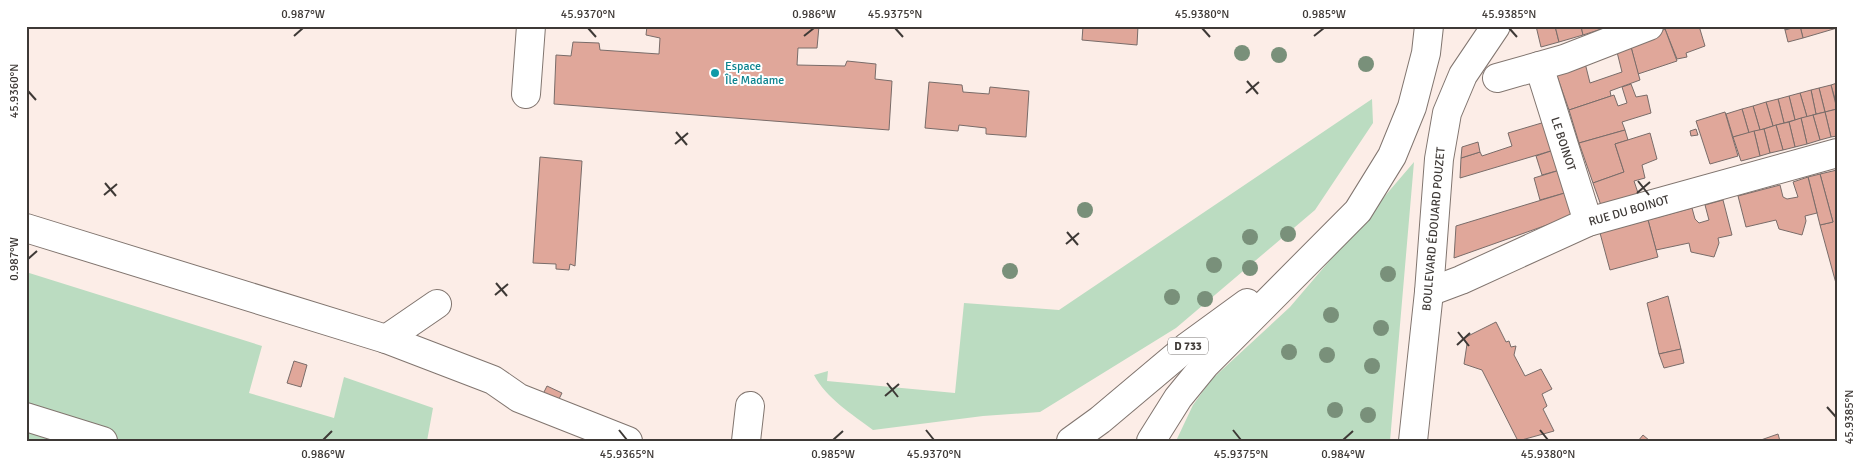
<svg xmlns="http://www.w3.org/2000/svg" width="1863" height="467" font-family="Signika,sans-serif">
<rect width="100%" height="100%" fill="#fcede7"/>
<g fill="#bbdcc1">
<path d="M1372 99 1373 123 1315 210 1176 328 1040 412 983 416 873 430C852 414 826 398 814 375L828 371 827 381 955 393 964 303 1059 310Z"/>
<path d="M1414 162 1390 441H1176L1193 405 1211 380 1290 307Z"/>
<path d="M26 272 262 346 249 393 334 418 344 377 433 408 427 441H26Z"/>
</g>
<g fill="#e0a79a" stroke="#796c69">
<path d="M647 26H819L817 48H798L797 65 845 66 847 61 876 64 875 79 892 81 889 130 554 104 556 55 571 56 573 42 599 43 600 50 659 54 660 38 646 35Z"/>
<path d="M1083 26H1138L1137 45 1082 40Z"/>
<path d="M1536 26H1555L1559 42 1541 47Z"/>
<path d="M1555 26H1581L1583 35 1559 42Z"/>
<path d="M1581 26H1611L1583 35Z"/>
<path d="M1671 26H1699L1705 46 1686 53 1687 57 1677 59 1665 29Z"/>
<path d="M1784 26H1799L1785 30Z"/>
<path d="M1800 26H1837V28L1803 38Z"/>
<path d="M1800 26 1803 38 1788 42 1785 30Z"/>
<path d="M1665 29 1677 61 1638 74 1631 47Z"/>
<path d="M1631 47 1640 80 1610 91 1611 96 1569 110 1556 73 1585 63 1590 83 1622 72 1617 52Z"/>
<path d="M929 82 962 85 963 92 989 94 990 87 1029 91 1026 137 986 134V128L959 125 958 131 925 128Z"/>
<path d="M1837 83V106L1831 85Z"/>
<path d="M1631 84 1636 97 1647 95 1651 113 1622 122 1625 130 1579 143 1569 110 1614 95 1618 106 1627 103 1622 87Z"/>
<path d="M1831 85 1837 109 1825 112 1819 88Z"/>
<path d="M1819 88 1825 112 1816 114 1811 90Z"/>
<path d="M1811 90 1816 114 1807 117 1800 93Z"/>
<path d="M1800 93 1807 117 1795 120 1789 96Z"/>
<path d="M1789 96 1795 120 1784 123 1778 99Z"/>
<path d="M1778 99 1784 123 1773 126 1766 102Z"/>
<path d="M1766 102 1773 126 1760 130 1753 106Z"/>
<path d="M1753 106 1760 130 1749 133 1742 109Z"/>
<path d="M1742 109 1749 133 1733 137 1726 114Z"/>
<path d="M1837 109V136L1831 137 1825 112Z"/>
<path d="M1725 112 1738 156 1710 164 1696 121Z"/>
<path d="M1825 112 1831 137 1820 140 1813 115Z"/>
<path d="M1813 115 1820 140 1807 144 1801 118Z"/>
<path d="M1801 118 1807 144 1795 147 1789 122Z"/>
<path d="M1545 122 1554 150 1460 178 1461 158 1480 152 1482 156 1512 146 1508 133Z"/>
<path d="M1789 122 1795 147 1783 150 1776 125Z"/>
<path d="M1776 125 1783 150 1770 153 1764 129Z"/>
<path d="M1696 129 1698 135 1691 136 1690 131Z"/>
<path d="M1764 129 1770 153 1760 156 1754 131Z"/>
<path d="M1625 130 1628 140 1615 144 1624 172 1593 183 1579 143Z"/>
<path d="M1754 131 1760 156 1741 161 1733 137Z"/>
<path d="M1650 133 1657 159 1642 165 1645 178 1634 181 1640 199 1603 211 1593 183 1624 172 1615 144Z"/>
<path d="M1478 142 1480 152 1461 158 1462 147Z"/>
<path d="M1554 150 1560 170 1542 175 1536 156Z"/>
<path d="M540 157 582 161 575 266 570 264 569 270 556 269V264L533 263Z"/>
<path d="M1560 170 1568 192 1540 200 1534 178Z"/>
<path d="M1837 170V287L1820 225 1833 222 1820 174Z"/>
<path d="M1820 174 1833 222 1820 225 1808 177Z"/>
<path d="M1808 177 1817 213 1805 216 1806 221 1802 235 1779 229 1776 220 1746 227 1738 196 1780 185 1783 197 1787 199 1798 197 1793 182Z"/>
<path d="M1568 192 1575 215 1454 258 1456 226Z"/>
<path d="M1723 200 1732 235 1718 238 1719 243 1714 257 1691 252 1689 243 1656 250 1648 220 1692 208 1695 219 1699 223 1709 220 1705 205Z"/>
<path d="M1648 220 1658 257 1610 270 1600 233Z"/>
<path d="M1668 296 1681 349 1659 354 1647 303Z"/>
<path d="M1496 322 1506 342 1509 341 1511 347 1516 346 1514 355 1525 376 1541 369 1552 389 1542 394 1547 406 1543 409 1554 431 1518 441 1482 370 1464 364 1467 344 1464 338Z"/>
<path d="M1681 349 1684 363 1664 368 1659 354Z"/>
<path d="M294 361 307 365 301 387 287 383Z"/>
<path d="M547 386 562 393 557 403 542 396Z"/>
<path d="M1778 434 1780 441H1758Z"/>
<path d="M1643 435 1650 441H1638Z"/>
</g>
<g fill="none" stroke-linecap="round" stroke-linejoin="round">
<defs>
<g id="minor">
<path d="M1539 66 1588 222"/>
<path d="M1497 78 1564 59 1649 26"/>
<path d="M526 94 531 26"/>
<path d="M26 228 386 339 493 380 519 398 628 441"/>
<path d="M1429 292 1461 280 1588 222 1837 153"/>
<path d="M386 339 437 304"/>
<path d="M26 417 103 441"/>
<path d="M746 441 750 406"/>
<path d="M1413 441 1429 292 1439 159 1447 113 1463 75 1496 26"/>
</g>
<g id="major">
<path d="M1071 441 1100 420 1188 346 1247 303"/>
<path d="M1151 441 1178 398 1205 365 1358 211 1392 156 1412 107 1426 53 1429 26"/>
</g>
</defs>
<use href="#minor" stroke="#81756f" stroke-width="30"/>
<use href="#major" stroke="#81756f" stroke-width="30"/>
<use href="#minor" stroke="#fff" stroke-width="28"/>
<use href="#major" stroke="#fff" stroke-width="28"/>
</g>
<g fill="#79907a">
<circle cx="1242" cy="53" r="8"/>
<circle cx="1279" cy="55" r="8"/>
<circle cx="1366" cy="64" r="8"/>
<circle cx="1085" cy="210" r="8"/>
<circle cx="1288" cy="234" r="8"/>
<circle cx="1250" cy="237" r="8"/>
<circle cx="1214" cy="265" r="8"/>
<circle cx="1250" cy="268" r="8"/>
<circle cx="1010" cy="271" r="8"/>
<circle cx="1388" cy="274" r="8"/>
<circle cx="1172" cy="297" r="8"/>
<circle cx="1205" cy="299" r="8"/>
<circle cx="1331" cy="315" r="8"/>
<circle cx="1381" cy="328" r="8"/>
<circle cx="1289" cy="352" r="8"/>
<circle cx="1327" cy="355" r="8"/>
<circle cx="1372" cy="366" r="8"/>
<circle cx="1335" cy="410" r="8"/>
<circle cx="1368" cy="415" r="8"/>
</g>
<path fill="none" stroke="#3e3936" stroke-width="2" d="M588 28 596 37M895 28 903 37M1202 28 1210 37M1509 28 1517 37M294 36 303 28M804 36 814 28M1314 36 1324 28M1247 81 1258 94M28 91 36 100M1246 93 1259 82M676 132 687 145M675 144 688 133M1638 181 1649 195M105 183 116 196M1637 193 1650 182M104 195 117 184M1067 232 1078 245M1066 244 1079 233M28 259 37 251M496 283 507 296M495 295 508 284M1458 332 1469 346M1457 345 1470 333M887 383 898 397M885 396 899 384M1827 407 1836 417M619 430 627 440M926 430 934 440M1233 430 1241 440M1540 430 1548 440M323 440 332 431M833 440 843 431M1343 440 1353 431"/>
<circle fill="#0f9aa8" stroke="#fff" stroke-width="2" cx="715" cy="73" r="5"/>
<g text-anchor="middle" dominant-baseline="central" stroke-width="4" stroke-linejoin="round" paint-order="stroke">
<rect fill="#fff" stroke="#787472" stroke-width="1" x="1168" y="337.5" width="40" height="17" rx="4"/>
<g font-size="11" font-weight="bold" fill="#3e3936">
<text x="1188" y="346">D 733</text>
</g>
<g font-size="12" fill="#0d838f" stroke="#fff" text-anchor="start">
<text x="725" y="66">Espace<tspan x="725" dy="14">Île Madame</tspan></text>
</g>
<g font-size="12" fill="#3e3936" stroke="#fff">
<text transform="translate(1563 144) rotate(72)">LE BOINOT</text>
<text transform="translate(1629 211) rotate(-16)">RUE DU BOINOT</text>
<text transform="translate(1434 229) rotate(-85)">BOULEVARD ÉDOUARD POUZET</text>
</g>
</g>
<rect width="1863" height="467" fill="none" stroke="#ffffff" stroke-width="55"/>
<rect x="28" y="28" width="1808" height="412" fill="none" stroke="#3e3936" stroke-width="2"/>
<g font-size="12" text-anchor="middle" fill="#3e3936">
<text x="303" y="18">0.987°W</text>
<text x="588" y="18">45.9370°N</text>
<text x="814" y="18">0.986°W</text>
<text x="895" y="18">45.9375°N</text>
<text x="1202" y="18">45.9380°N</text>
<text x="1324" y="18">0.985°W</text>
<text x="1509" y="18">45.9385°N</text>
<text transform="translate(14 91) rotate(-90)" y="4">45.9360°N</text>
<text transform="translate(14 259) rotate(-90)" y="4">0.987°W</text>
<text transform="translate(1849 417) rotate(-90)" y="4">45.9385°N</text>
<text x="323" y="458">0.986°W</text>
<text x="627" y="458">45.9365°N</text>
<text x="833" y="458">0.985°W</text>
<text x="934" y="458">45.9370°N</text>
<text x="1241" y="458">45.9375°N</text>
<text x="1343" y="458">0.984°W</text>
<text x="1548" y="458">45.9380°N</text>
</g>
</svg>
